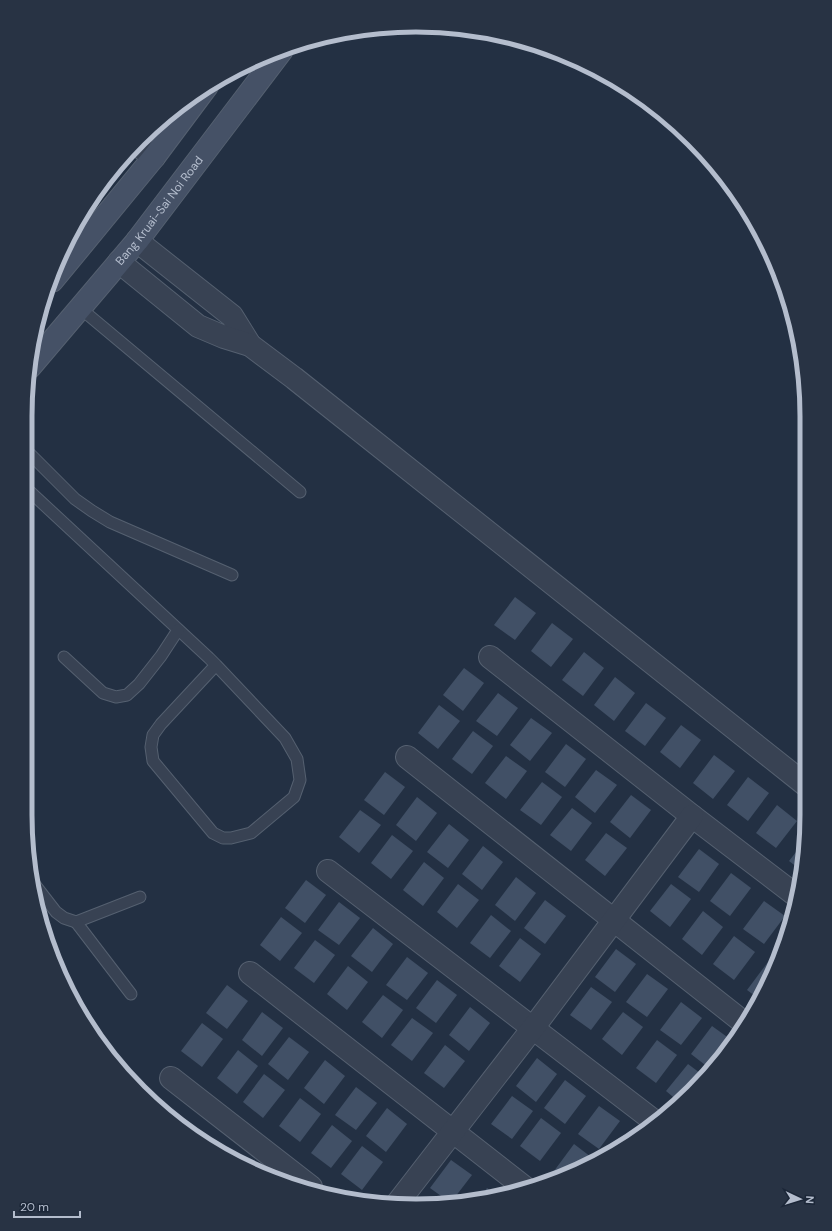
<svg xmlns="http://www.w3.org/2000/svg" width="832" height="1231" font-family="'DM Sans',sans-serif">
<rect width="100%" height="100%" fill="#233043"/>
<g fill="#415066">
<path d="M515 597 536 613 515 640 494 625Z"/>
<path d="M552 623 573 639 551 667 531 651Z"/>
<path d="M584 652 604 668 583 696 562 680Z"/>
<path d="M464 668 484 683 463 711 443 695Z"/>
<path d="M615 677 635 693 614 721 594 705Z"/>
<path d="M498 693 518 708 497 736 476 721Z"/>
<path d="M646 703 666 718 645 746 625 731Z"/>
<path d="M439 705 460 721 438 749 418 733Z"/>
<path d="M531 718 552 733 530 761 510 745Z"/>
<path d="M681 725 701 740 680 768 660 752Z"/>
<path d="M473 731 493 746 472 774 452 759Z"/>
<path d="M566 744 586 759 565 787 545 772Z"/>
<path d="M714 755 735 771 713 799 693 783Z"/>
<path d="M506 756 527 771 506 799 485 783Z"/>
<path d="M596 770 617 785 595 813 575 797Z"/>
<path d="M385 772 405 787 384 815 364 800Z"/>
<path d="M748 777 769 793 748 821 727 805Z"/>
<path d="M542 782 562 797 541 825 520 810Z"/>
<path d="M631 795 651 810 630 838 610 822Z"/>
<path d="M417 797 437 813 416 841 396 825Z"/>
<path d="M777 805 797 821 776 848 756 833Z"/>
<path d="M572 808 592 823 571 851 550 835Z"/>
<path d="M360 810 381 825 359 853 339 837Z"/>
<path d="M449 824 469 840 448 868 427 852Z"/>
<path d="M606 833 627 848 605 876 585 860Z"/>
<path d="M392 835 413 851 391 879 371 863Z"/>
<path d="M804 842 802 871 789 861Z"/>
<path d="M483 846 503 862 482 890 462 874Z"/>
<path d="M699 849 719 864 699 892 678 877Z"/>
<path d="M424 862 444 878 423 906 403 890Z"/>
<path d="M731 873 751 888 730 916 710 901Z"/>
<path d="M516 877 536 893 515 921 495 905Z"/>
<path d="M306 880 326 895 305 923 285 908Z"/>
<path d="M458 884 479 900 457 928 437 912Z"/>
<path d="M671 884 691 899 670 927 650 911Z"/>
<path d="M545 900 566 916 545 944 524 928Z"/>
<path d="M764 901 785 916 764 944 743 929Z"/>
<path d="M339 902 360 918 339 945 318 930Z"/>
<path d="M703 911 723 927 702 955 682 939Z"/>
<path d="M491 915 511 931 490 958 470 943Z"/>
<path d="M281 917 302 933 280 961 260 945Z"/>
<path d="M373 928 393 944 372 972 351 956Z"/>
<path d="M734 936 755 952 734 980 713 964Z"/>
<path d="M520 938 541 954 520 982 499 966Z"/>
<path d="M315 940 335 955 314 983 294 968Z"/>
<path d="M616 949 636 964 615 992 595 977Z"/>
<path d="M407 957 428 973 407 1000 386 985Z"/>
<path d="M768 962 774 967 767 988 759 999 747 990Z"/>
<path d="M348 966 368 982 347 1010 327 994Z"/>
<path d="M647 974 668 989 647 1017 626 1002Z"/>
<path d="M437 980 457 995 436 1023 416 1008Z"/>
<path d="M227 985 248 1001 227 1029 206 1013Z"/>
<path d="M591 987 612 1002 591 1030 570 1015Z"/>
<path d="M383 995 403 1010 382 1038 362 1022Z"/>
<path d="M681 1002 702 1018 681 1045 660 1030Z"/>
<path d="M470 1007 490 1023 469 1051 449 1035Z"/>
<path d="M262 1012 283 1028 262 1056 242 1040Z"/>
<path d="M623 1012 643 1027 622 1055 602 1039Z"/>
<path d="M412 1018 433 1033 412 1061 391 1045Z"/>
<path d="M202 1023 223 1039 202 1067 181 1051Z"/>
<path d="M712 1026 730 1039 709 1068 691 1054Z"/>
<path d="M289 1037 309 1052 288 1080 268 1064Z"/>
<path d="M657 1040 677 1055 656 1083 636 1068Z"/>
<path d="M445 1045 465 1061 444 1088 424 1073Z"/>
<path d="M238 1050 258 1066 237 1094 217 1078Z"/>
<path d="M537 1058 557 1074 536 1102 516 1086Z"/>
<path d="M325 1060 345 1076 324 1104 304 1088Z"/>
<path d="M688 1064 704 1076 693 1091 679 1102 666 1091Z"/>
<path d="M264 1074 285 1090 263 1118 243 1102Z"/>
<path d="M565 1080 586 1096 565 1124 544 1108Z"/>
<path d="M356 1087 377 1103 356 1130 335 1115Z"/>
<path d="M149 1093 166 1106 163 1109 148 1094Z"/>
<path d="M512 1096 533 1111 512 1139 491 1124Z"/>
<path d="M300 1098 321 1114 300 1142 279 1126Z"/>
<path d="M599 1106 620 1121 599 1149 578 1134Z"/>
<path d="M387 1108 407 1124 386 1152 366 1136Z"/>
<path d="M180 1116 200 1132 197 1136 178 1125 175 1122Z"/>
<path d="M541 1118 561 1133 540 1161 520 1146Z"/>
<path d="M332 1125 352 1141 331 1168 311 1153Z"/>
<path d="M630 1131 636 1135 615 1151V1150Z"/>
<path d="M215 1141 236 1156 234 1158 212 1145Z"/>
<path d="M574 1144 595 1160 557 1174 554 1171Z"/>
<path d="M362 1146 383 1162 362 1190 341 1174Z"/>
<path d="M451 1160 472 1175 452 1201H448L430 1188Z"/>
<path d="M487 1188 498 1196 493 1198 479 1199Z"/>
<path d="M427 1198 433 1202 422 1203Z"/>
</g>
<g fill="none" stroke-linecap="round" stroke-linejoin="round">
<defs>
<g id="lane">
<path d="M80 308 300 492"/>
<path d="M25 449 75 499 92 511 110 522 232 575"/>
<path d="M26 488 209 658 216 665 285 738 297 759 300 780 294 797 251 833 231 838H223L213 833 153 761 151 747 153 735 161 724 216 665"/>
<path d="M64 657 103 693 116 697 127 695 139 684 161 656 178 630"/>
<path d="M32 881 56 912 64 918 76 922 140 897"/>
<path d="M76 922 131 994"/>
</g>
<g id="street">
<path d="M136 144 154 157"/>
<path d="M137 241 232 316 250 345"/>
<path d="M119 262 198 326 224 337 250 345 294 378 807 786"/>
<path d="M490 657 692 816 798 897"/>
<path d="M407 757 743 1022"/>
<path d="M328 871 654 1121"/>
<path d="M250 973 524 1187"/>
<path d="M171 1078 311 1187"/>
<path d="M396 1205 533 1028 692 816"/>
</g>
<g id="secondary">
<path d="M52 281 154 157 207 86"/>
<path id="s1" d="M30 367 137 241 282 50"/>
</g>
</defs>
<use href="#lane" stroke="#556070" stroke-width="13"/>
<use href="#street" stroke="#556070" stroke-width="24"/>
<use href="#secondary" stroke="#556070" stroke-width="24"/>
<use href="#lane" stroke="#384253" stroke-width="11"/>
<use href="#street" stroke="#384253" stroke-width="22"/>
<use href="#secondary" stroke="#455166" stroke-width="22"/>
</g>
<g text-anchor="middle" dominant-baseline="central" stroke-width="3" stroke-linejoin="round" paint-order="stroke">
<g font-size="12" fill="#b4bdcd" stroke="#1c2738">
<text stroke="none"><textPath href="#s1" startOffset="203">Bang Kruai-Sai Noi Road</textPath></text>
</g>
</g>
<path d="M0 0H832V1231H0ZM416 32H416A384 384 0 0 1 800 416V815A384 384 0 0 1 416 1199H416A384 384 0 0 1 32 815V416A384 384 0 0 1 416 32Z" fill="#283344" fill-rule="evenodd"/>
<path fill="none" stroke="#b4bdcd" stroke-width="5" d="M416 32H416A384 384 0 0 1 800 416V815A384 384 0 0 1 416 1199H416A384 384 0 0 1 32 815V416A384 384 0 0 1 416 32Z"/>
<g transform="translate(800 1199) rotate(94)" stroke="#1c2738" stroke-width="3" paint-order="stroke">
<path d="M0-3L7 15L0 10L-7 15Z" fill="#b4bdcd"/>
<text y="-6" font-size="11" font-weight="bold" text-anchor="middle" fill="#b4bdcd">N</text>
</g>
<path d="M14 1211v6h66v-6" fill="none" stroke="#b4bdcd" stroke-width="2"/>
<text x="20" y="1211" font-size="12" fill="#b4bdcd" stroke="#1c2738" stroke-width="3" paint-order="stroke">20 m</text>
</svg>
